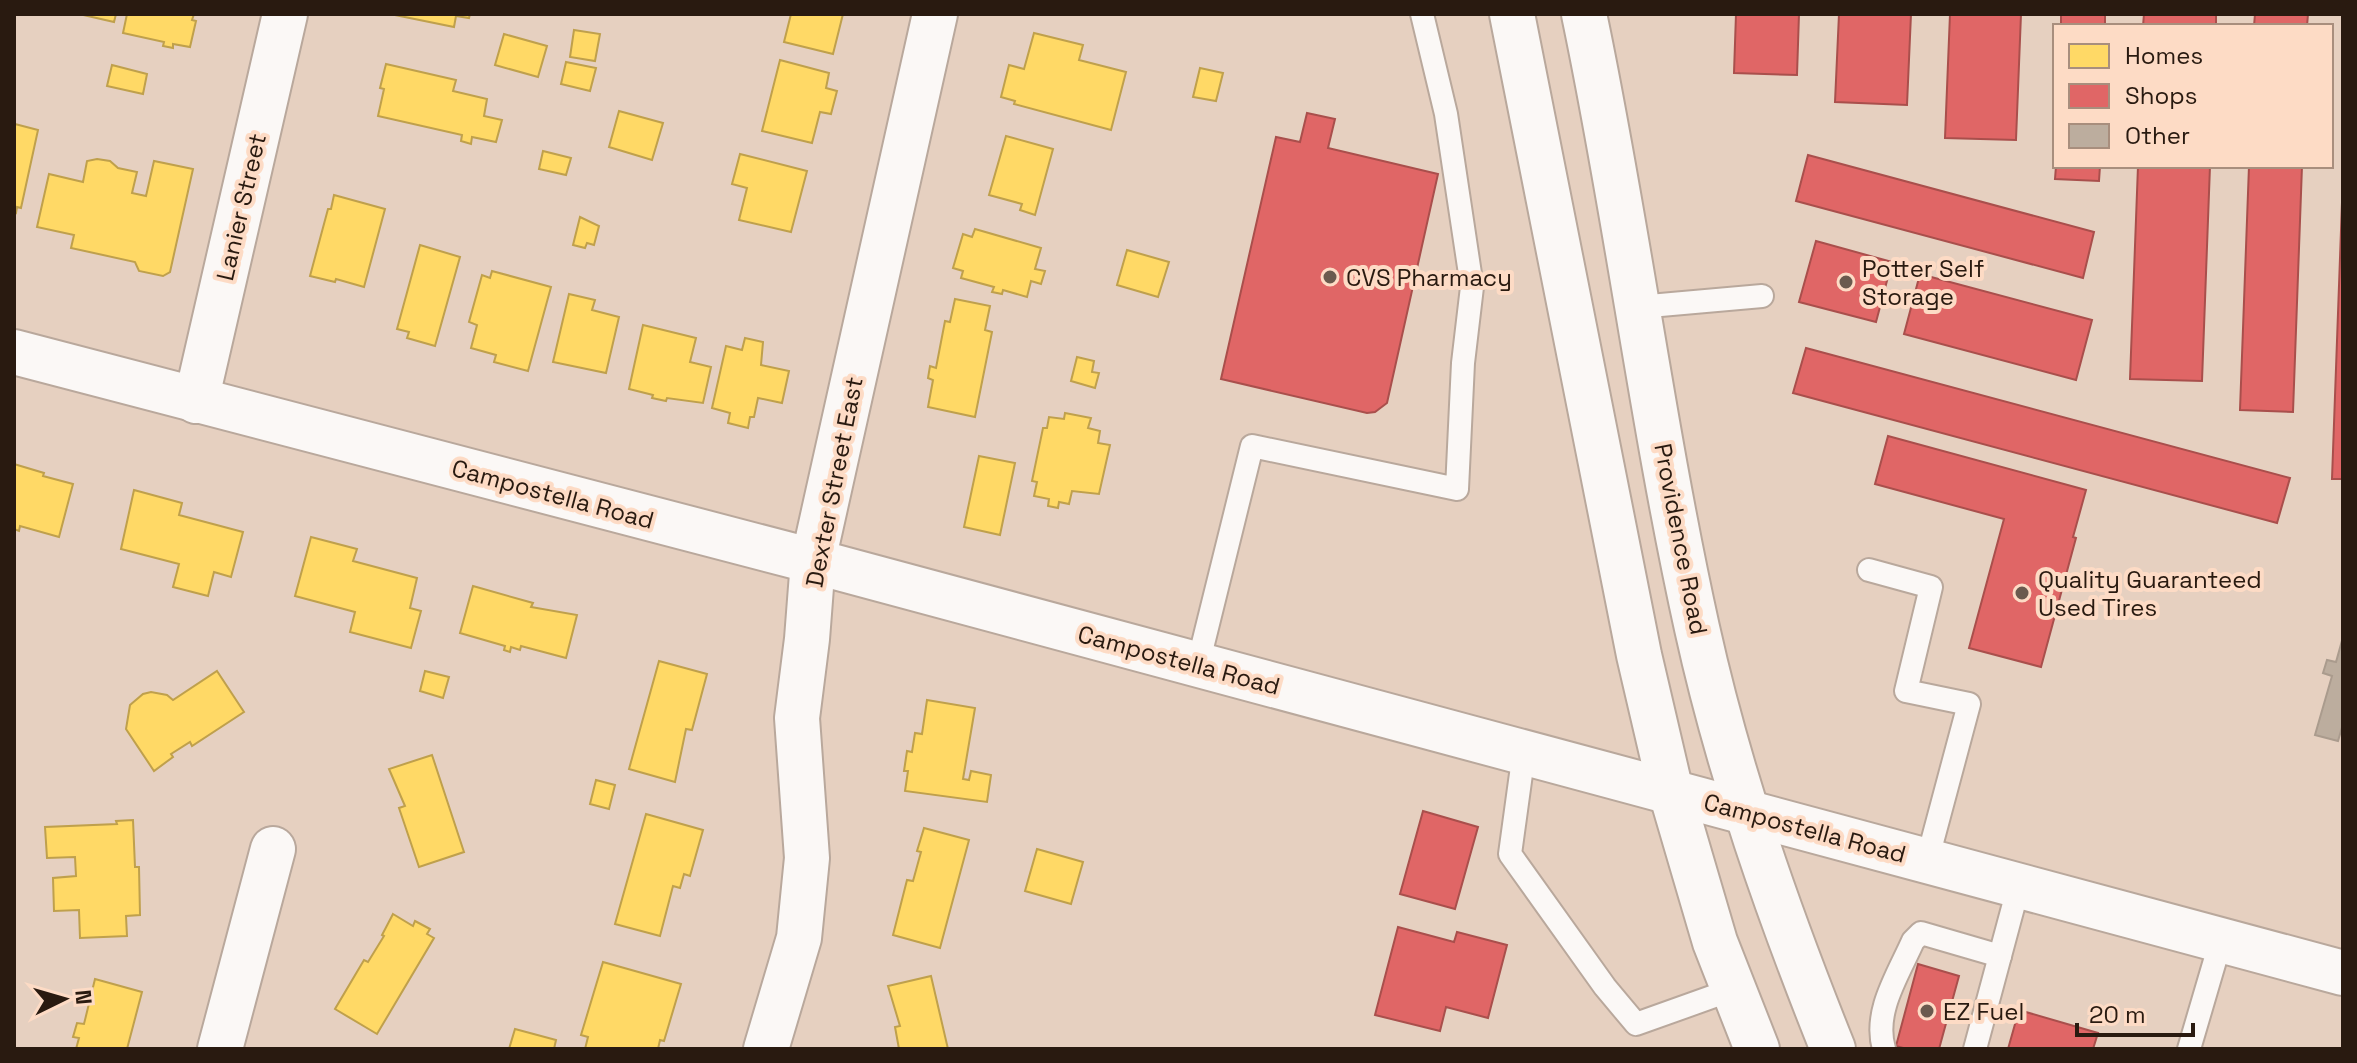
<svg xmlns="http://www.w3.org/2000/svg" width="2357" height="1063" font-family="'Space Grotesk',sans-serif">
<rect width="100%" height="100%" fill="#e6d0c0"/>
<g fill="#ffd966" stroke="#bfa04c" stroke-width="2">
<path d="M79 14H116L114 22Z"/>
<path d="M127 14H194L192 20 196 21 190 47 173 44V48L163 46 164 42 123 33Z"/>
<path d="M390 14H470L469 18 456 16 454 27Z"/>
<path d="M791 14H843L833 54 784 42Z"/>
<path d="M574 30 600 34 595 61 570 57Z"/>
<path d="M1034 33 1083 45 1079 60 1126 72 1111 130 1014 104 1015 101 1001 97 1009 65 1024 69Z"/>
<path d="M504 34 547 46 538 77 495 65Z"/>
<path d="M780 60 829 73 826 88 837 91 831 114 820 112 812 143 762 131Z"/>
<path d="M566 62 596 68 590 91 561 84Z"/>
<path d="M386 64 456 80 453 91 487 99 484 116 502 120 496 142 472 137 471 144 461 141 462 135 378 116 384 89 380 88Z"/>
<path d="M112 65 147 74 143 94 107 86Z"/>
<path d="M1200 68 1223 73 1216 101 1193 97Z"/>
<path d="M619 111 663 123 652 160 609 147Z"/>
<path d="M15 124 38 130 21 208 17 207 16 213 14 212Z"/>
<path d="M1006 136 1053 149 1035 215 1020 210 1022 204 989 195Z"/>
<path d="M543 151 571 158 566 175 539 169Z"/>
<path d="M740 154 807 171 791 232 739 220 747 188 732 184Z"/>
<path d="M97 159 110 161 118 168 137 172 132 193 146 196 154 161 193 169 170 272 163 276 139 271 135 262 71 248 74 235 37 227 49 174 83 182 87 161Z"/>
<path d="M334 195 385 209 364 287 336 279 335 282 310 276 328 209H331Z"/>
<path d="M580 217 599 226 594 245 587 243 585 248 573 245Z"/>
<path d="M975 229 1041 248 1035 269 1045 271 1041 284 1031 281 1027 297 1003 290 1002 294 992 292 994 287 961 278 963 271 953 268 963 234 972 237Z"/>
<path d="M420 245 460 257 435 346 407 338 409 332 397 329Z"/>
<path d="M1127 250 1169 262 1158 297 1117 285Z"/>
<path d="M492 271 551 287 528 371 494 362 496 355 471 348 477 325 469 322 482 275 490 278Z"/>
<path d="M569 294 595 300 592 310 619 317 606 373 553 362Z"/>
<path d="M955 299 990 306 985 330 992 332 975 417 928 407 933 380 928 378 930 366 936 368 945 321 950 322Z"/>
<path d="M643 325 696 338 690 362 711 367 703 403 667 398 666 401 652 398 653 395 629 389Z"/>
<path d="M745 338 763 342 761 365 789 371 782 403 758 398 754 417H750L748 428 728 423 730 413 712 408 726 346 742 350Z"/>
<path d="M1077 357 1094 361 1092 372 1099 373 1095 388 1071 381Z"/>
<path d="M1065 413 1091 418 1088 428 1100 431 1098 443 1110 445 1099 494 1072 491 1069 504 1059 502 1058 508 1048 506 1049 499 1034 496 1037 482 1032 481 1043 428H1047L1049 417 1064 419Z"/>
<path d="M979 456 1015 463 1000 535 964 527Z"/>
<path d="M14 464 44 473 43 476 73 484 59 537 20 526 19 531 14 529Z"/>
<path d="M134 490 182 503 179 515 243 532 231 577 214 572 208 596 173 587 179 564 121 549Z"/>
<path d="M311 537 357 549 353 561 417 578 410 608 421 611 411 648 350 632 355 612 295 596Z"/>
<path d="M473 586 533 603 531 607 577 615 566 658 521 646 520 650 511 647 510 652 504 650 505 646 460 633Z"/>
<path d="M659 661 707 674 692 730 686 729 675 782 629 769Z"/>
<path d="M217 671 244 712 192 746 190 742 171 754 173 757 154 771 126 729 130 705 143 694 151 692 167 695 173 700Z"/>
<path d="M425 671 449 677 443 698 420 691Z"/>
<path d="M927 700 975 708 963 779 969 780 971 771 991 775 987 802 905 791 908 771H904L907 751 912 752 915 733 922 734Z"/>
<path d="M432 755 464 852 419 867 399 808 405 806 389 769Z"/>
<path d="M596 780 615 785 609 809 590 804Z"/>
<path d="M646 814 703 830 690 876 684 874 680 888 673 886 660 936 615 924Z"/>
<path d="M133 820 135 867H139L140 915 126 916 127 936 80 938 79 910 54 911 53 878 76 876 75 857 47 858 45 827 117 824 116 821Z"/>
<path d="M924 828 969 840 940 948 893 935 907 880 913 881 921 852 917 851Z"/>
<path d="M1037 849 1083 862 1071 904 1025 891Z"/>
<path d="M393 914 413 926 415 921 430 929 427 934 434 938 377 1034 335 1009 364 960 368 962 384 936 382 935Z"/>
<path d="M603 962 681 984 664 1041 660 1040 658 1049H585L588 1037 581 1035Z"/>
<path d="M931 976 948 1049H899L895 1027 900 1026 888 986Z"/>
<path d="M95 979 142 992 127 1049H76L79 1038 73 1037 77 1023 84 1024Z"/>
<path d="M515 1029 556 1040 554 1049H509Z"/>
</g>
<g fill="#e06666" stroke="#a94f4c" stroke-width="2">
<path d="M1736 14H1799L1797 75 1734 73Z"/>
<path d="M1839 14H1911L1907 105 1835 102Z"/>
<path d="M1950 14H2021L2016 140 1945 138Z"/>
<rect x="2061" y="14" width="44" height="12"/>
<path d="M2144 14H2216V26H2143Z"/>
<path d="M2255 14H2308L2307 26H2254Z"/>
<path d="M1307 113 1335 119 1328 148 1438 174 1387 403 1375 412 1367 413 1221 379 1276 137 1300 142Z"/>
<path d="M1808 155 2094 232 2083 278 1796 201Z"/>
<path d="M2056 166H2100L2099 181 2055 179Z"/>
<path d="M2138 166H2210L2202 381 2130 379Z"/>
<path d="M2249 166H2302L2293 412 2240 410Z"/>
<path d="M2343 175V479H2332Z"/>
<path d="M1816 241 1892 262 1876 322 1799 302Z"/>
<path d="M1920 274 2092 320 2076 380 1904 334Z"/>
<path d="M1806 348 2290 478 2277 523 1793 393Z"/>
<path d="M1888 436 2086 490 2073 537 2076 538 2041 667 1969 648 2004 519 1875 484Z"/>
<path d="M1423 811 1478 827 1455 909 1400 894Z"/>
<path d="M1398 927 1454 942 1457 932 1507 945 1488 1018 1446 1007 1440 1031 1375 1015Z"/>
<path d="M1918 964 1959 976 1939 1049H1907L1896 1046Z"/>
<path d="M2019 1010 2098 1033 2093 1049H2008Z"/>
</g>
<path fill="#bcad9e" stroke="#aa9b8d" stroke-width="2" d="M2343 637V724L2338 741 2315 735 2332 676 2323 673 2327 660 2336 662Z"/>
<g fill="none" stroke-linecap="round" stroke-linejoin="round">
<defs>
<g id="lane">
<path d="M1638 307 1762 296"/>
<path d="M1869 570 1931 587 1906 691 1969 704 1927 861"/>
<path d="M1198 664 1252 446 1457 489 1463 363 1472 287 1446 114 1422 14"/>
<path d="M1524 752 1510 854 1605 987 1636 1024 1734 989"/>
<path d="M1884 1049C1873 1012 1898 975 1913 941L1921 933 2000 956"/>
<path d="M1975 1049 2019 885"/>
<path d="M2189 1049 2221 940"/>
</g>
<g id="street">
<path d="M196 401 285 14"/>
<path d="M220 1049 273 849"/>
<path d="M766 1049 799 938 807 858 797 718 807 639 813 561 935 14"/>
</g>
<g id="secondary">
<path d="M1512 14 1639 655 1671 792 1715 942 1757 1049"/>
<path d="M1584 14C1627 218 1652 425 1697 628 1729 773 1778 912 1833 1049"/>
<path d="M14 352 813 561 2343 973"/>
</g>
</defs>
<use href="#lane" stroke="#b9a89c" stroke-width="26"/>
<use href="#street" stroke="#b9a89c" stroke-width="48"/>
<use href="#secondary" stroke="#b9a89c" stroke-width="48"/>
<use href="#lane" stroke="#fbf8f6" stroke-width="22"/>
<use href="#street" stroke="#fbf8f6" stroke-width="44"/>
<use href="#secondary" stroke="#fbf8f6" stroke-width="44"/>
</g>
<g fill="#6b5a4e" stroke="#fddbc5" stroke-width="3">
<circle cx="1330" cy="277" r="8"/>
<circle cx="1846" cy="282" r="8"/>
<circle cx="2022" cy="593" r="8"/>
<circle cx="1927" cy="1011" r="8"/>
</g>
<g text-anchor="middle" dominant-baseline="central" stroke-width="8" stroke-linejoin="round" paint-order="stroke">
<g font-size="24" fill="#291a10" stroke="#fddbc5">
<text transform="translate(241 207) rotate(-77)">Lanier Street</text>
<text transform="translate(834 482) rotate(-79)">Dexter Street East</text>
<text transform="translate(553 494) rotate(15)">Campostella Road</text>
<text transform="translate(1681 539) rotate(79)">Providence Road</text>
<text transform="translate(1179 660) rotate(15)">Campostella Road</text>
<text transform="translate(1805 828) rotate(15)">Campostella Road</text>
</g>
<g font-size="24" fill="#291a10" stroke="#fddbc5" text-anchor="start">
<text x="1862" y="268">Potter Self<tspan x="1862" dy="28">Storage</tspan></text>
<text x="1346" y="277">CVS Pharmacy</text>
<text x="2038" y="579">Quality Guaranteed<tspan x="2038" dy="28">Used Tires</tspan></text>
<text x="1943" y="1011">EZ Fuel</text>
</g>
</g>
<rect width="2357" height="1063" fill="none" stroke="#291a10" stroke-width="32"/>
<rect x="2053" y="24" width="280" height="144" fill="#fddbc5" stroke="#a88e7d" stroke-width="2"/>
<rect x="2069" y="44" width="40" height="24" fill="#ffd966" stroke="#a88e7d" stroke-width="2"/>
<text x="2125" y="64" font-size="24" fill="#291a10">Homes</text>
<rect x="2069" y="84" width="40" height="24" fill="#e06666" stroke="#a88e7d" stroke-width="2"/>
<text x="2125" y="104" font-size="24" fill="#291a10">Shops</text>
<rect x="2069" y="124" width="40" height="24" fill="#bcad9e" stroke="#a88e7d" stroke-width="2"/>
<text x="2125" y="144" font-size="24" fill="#291a10">Other</text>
<g transform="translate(64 999) rotate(85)" stroke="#fddbc5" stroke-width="6" paint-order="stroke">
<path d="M0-6L14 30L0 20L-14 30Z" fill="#291a10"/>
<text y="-12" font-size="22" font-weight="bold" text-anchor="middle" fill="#291a10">N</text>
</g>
<path d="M2077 1023v12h116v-12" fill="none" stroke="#291a10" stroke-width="4"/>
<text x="2089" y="1023" font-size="24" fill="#291a10" stroke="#fddbc5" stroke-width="6" paint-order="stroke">20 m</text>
</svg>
